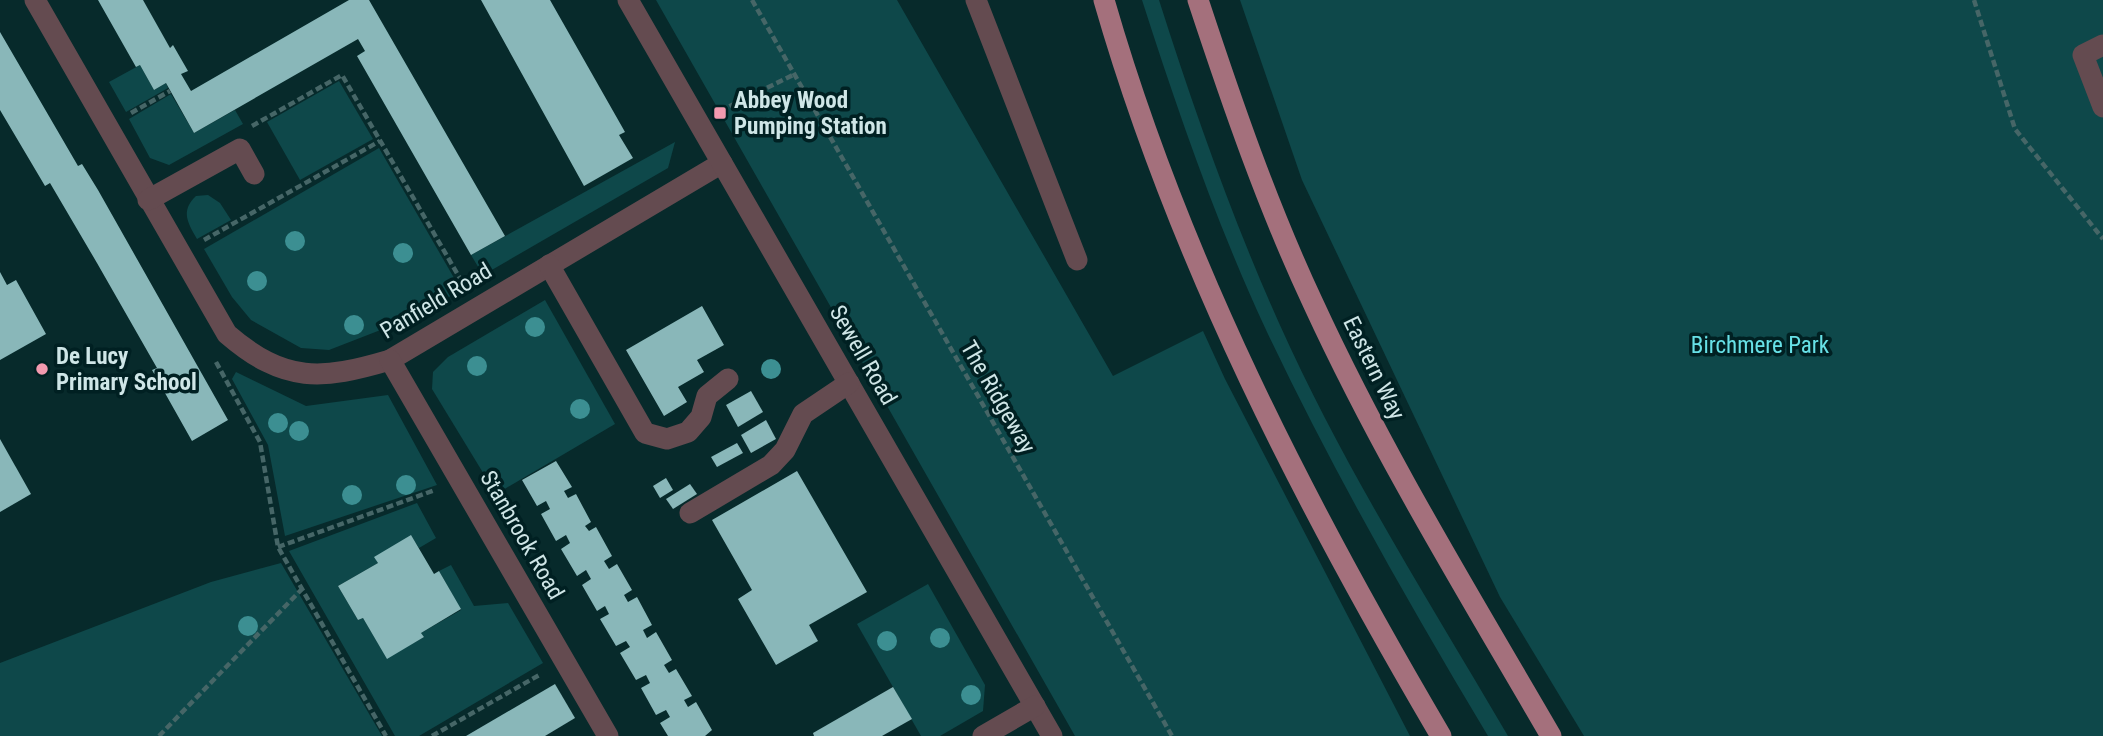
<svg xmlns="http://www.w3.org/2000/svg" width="2103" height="736" font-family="'Roboto Condensed',sans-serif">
<rect width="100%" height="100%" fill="#072a2b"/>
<g fill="#0e484a">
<path d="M656 0H897L1113 376 1203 331 1225 379 1410 736H1075Z"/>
<path d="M1142 0H1159C1194 110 1232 218 1279 323 1343 466 1429 601 1508 736H1488C1409 604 1333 471 1267 332 1217 225 1178 112 1142 0Z"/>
<path d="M1240 0H2103V736H1584L1500 597 1302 180Z"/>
<path d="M140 65 154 90 166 83 168 88 126 112 109 82Z"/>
<path d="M339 81 373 139 300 180 267 122Z"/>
<path d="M171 94 194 133 235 110 243 124 169 165 150 158 129 119Z"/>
<path d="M675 142 668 168 483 275 471 255Z"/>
<path d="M379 148 461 290 414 317 329 350 301 348 251 320 232 297 204 249Z"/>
<path d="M208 195 220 203 231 220 197 239C188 223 180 211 196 196Z"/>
<path d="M545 300 615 424 496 494 432 389 433 372 448 357Z"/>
<path d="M236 372 306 406 388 395 437 485 285 536 268 445 232 379Z"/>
<path d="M417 503 436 538 419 548 411 536 375 557 378 563 338 586 358 620 363 618 387 658 424 637 421 633 461 610 439 571 451 565 474 606 508 603 543 663 419 736H395L289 551Z"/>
<path d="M281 563 382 736H0V663L211 582Z"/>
<path d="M928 584 985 685 983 711 940 736H921L857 624Z"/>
</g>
<g fill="#89b7b9">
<path d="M98 0H143L170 48 173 45 188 71 181 74 191 91 349 0H369L505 236 471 255 357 56 365 51 358 39 194 133 166 83 154 90 140 65 136 67Z"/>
<path d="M481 0H550L625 132 619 135 633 158 584 186Z"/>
<path d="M0 32 78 166 82 164 98 190 228 420 192 441 152 370 157 368 97 263 50 183 45 186 0 110Z"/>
<path d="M0 272 7 285 16 280 46 334 0 360Z"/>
<path d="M702 306 724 345 697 360 704 372 678 387 687 402 664 416 626 350Z"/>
<path d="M751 391 763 412 738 427 726 405Z"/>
<path d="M766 420 776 439 751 453 741 435Z"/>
<path d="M0 439 31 494 0 512Z"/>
<path d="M737 443 743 453 717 467 711 457Z"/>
<path d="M556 461 572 487 564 491 568 498 576 494 591 522 585 526 589 531 596 527 612 556 604 561 609 569 617 564 632 590 624 595 628 602 637 597 652 625 643 630 647 638 656 632 672 660 664 665 669 673 676 669 692 696 684 700 688 707 696 702 712 730 705 736H668L660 723 670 717 666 710 656 715 641 688 650 683 646 675 636 680 620 653 630 647 626 641 616 646 600 619 609 614 605 606 597 611 582 585 591 579 586 570 577 576 561 549 570 543 566 535 556 541 541 514 550 509 546 501 537 506 522 480Z"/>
<path d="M797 471 867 592 809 625 818 641 776 665 738 599 752 590 712 520Z"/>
<path d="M666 478 673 490 660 498 653 486Z"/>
<path d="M690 484 697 494 673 509 666 499Z"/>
<path d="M411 535 434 574 439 571 461 609 421 633 424 637 387 659 363 618 358 620 338 586 378 563 374 557Z"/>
<path d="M555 684 575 718 545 736H466Z"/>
<path d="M893 687 912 719 882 736H814L813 733Z"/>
</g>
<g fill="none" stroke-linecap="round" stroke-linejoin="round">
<g stroke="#466667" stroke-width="4.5" stroke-dasharray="7 3.5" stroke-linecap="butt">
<path d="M752 0 1172 736"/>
<path d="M1974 0 2015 129 2103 239"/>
<path d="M720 111 795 74"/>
<path d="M131 113 170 91"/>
<path d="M252 126 342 75 465 287"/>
<path d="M204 240 380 141"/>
<path d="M216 362 260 442 278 547 386 736"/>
<path d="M278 547 435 490"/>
<path d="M159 736 302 589"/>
<path d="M432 736 541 674"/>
</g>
<g stroke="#644b50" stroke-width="21">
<path d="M35 0 227 334C285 384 322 380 390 360L722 163"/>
<path d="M628 0 1052 736"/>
<path d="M976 0 1077 260"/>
<path d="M2103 45 2083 55 2103 107"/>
<path d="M148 200 240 149 254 174"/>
<path d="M549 265 645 433 667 439 688 432 701 417 707 396 728 379"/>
<path d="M390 360 608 736"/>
<path d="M690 513 771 465 785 450 803 414 849 383"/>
<path d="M983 736 1035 706"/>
</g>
<g stroke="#a4707c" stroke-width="21">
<path d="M1104 0C1179 261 1304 503 1441 736"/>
<path d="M1198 0C1232 103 1267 205 1313 303 1382 453 1468 593 1551 736"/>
</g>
</g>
<g fill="#3c8f92">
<circle cx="295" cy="241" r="10"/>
<circle cx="403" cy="253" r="10"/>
<circle cx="257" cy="281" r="10"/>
<circle cx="354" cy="325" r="10"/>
<circle cx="535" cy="327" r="10"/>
<circle cx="477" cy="366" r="10"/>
<circle cx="771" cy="369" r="10"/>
<circle cx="580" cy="409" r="10"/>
<circle cx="278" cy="423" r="10"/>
<circle cx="299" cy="431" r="10"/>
<circle cx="406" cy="485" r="10"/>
<circle cx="352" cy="495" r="10"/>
<circle cx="248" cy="626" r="10"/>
<circle cx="940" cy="638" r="10"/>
<circle cx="887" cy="641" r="10"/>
<circle cx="971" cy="695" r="10"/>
</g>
<g fill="#f29aaf" stroke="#002022" stroke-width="2.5">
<rect x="713" y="106" width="14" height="14" rx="3.5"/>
<circle cx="42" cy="369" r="7"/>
</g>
<g text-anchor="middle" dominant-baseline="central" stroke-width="7" stroke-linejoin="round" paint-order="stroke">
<g font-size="23" font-weight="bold" fill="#cfe6e7" stroke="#002022" text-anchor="start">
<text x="734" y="100">Abbey Wood<tspan x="734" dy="26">Pumping Station</tspan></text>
<text x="56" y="356">De Lucy<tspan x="56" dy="26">Primary School</tspan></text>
</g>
<g font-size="23" fill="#cfe6e7" stroke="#002022">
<text transform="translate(436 301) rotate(-31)">Panfield Road</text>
<text transform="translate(863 355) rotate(60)">Sewell Road</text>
<text transform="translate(1374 368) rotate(64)">Eastern Way</text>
<text transform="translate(998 397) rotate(60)">The Ridgeway</text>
<text transform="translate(522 535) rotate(60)">Stanbrook Road</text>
</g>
<g font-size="23" fill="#67e1e7" stroke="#002022">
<text x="1760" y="345">Birchmere Park</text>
</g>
</g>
</svg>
